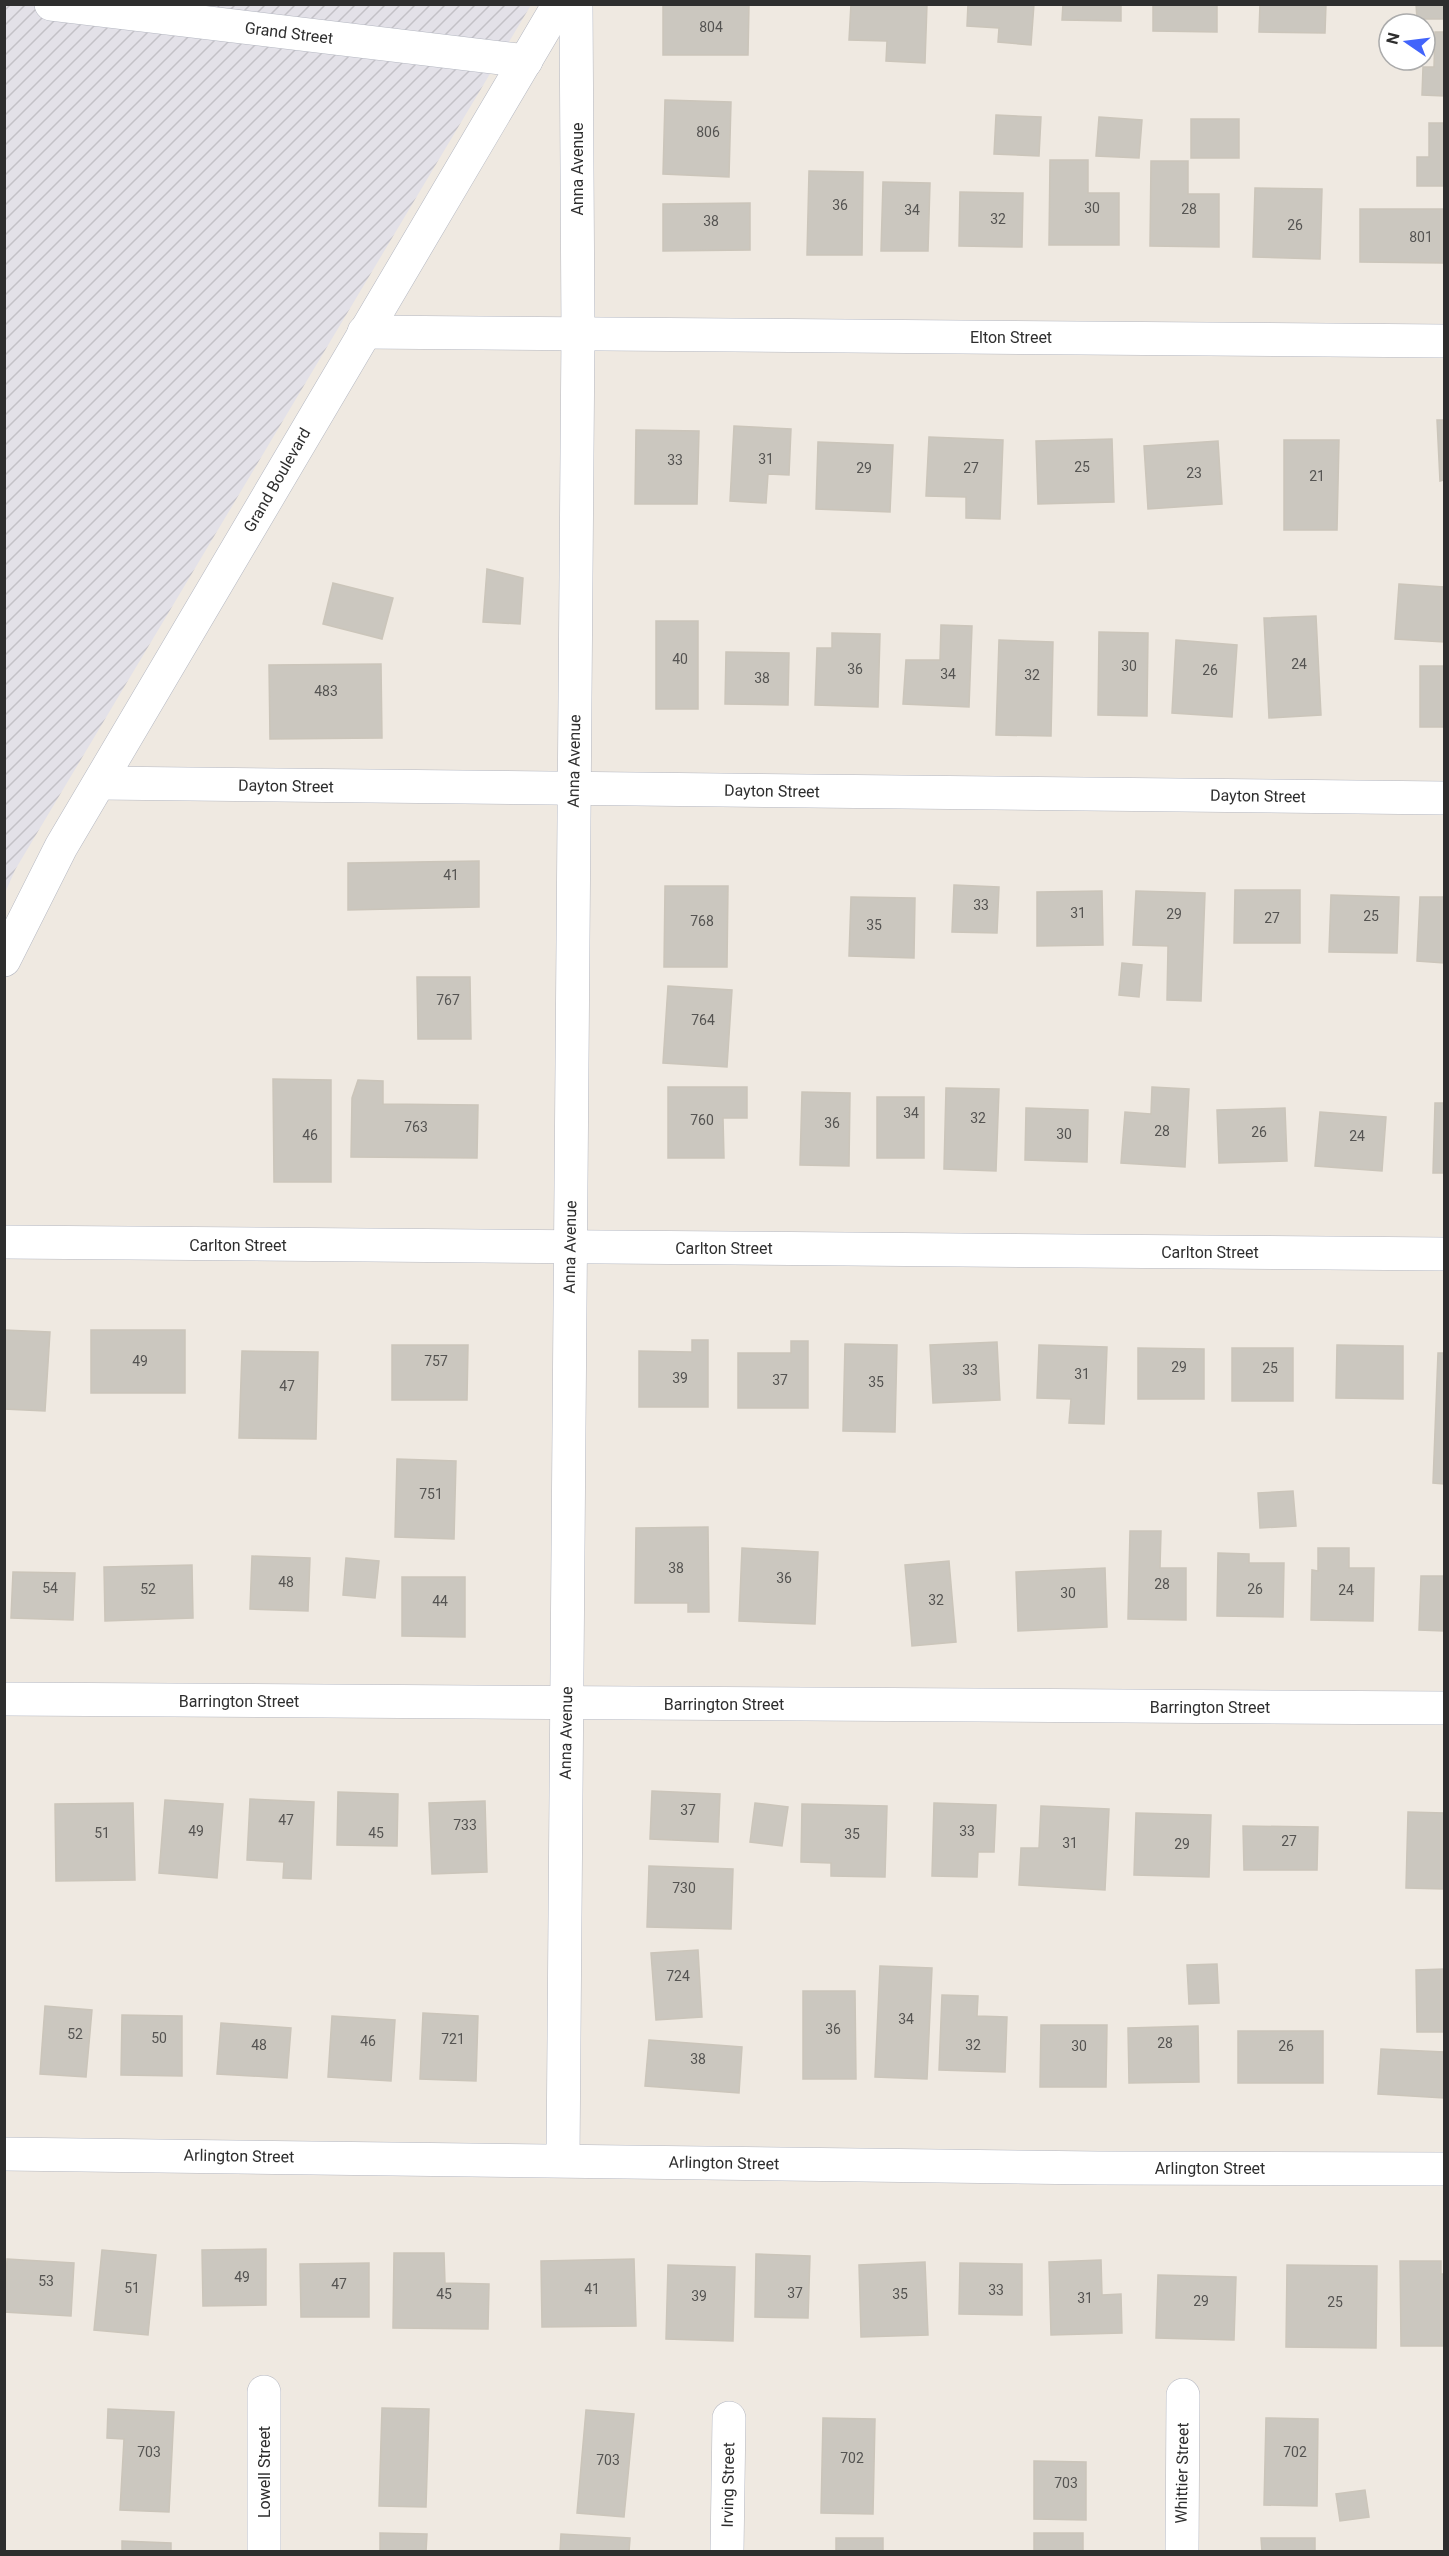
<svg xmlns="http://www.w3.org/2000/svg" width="1449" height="2556" font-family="Roboto,sans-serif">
<defs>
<pattern id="industrial-furrows" width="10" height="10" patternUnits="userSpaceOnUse" patternTransform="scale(1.5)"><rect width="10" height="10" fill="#e3e1e8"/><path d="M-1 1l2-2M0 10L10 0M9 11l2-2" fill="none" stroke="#c3c1c7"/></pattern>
</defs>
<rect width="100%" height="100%" fill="#efe9e1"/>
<path fill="url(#industrial-furrows)" d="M5 5H531L15 870 5 893Z"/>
<g fill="#cbc7bf" stroke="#cbc5ba" stroke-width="1.5">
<path d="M663 4H749L748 55H663Z"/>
<path d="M851 4H927L925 63 886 61 887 41 849 40Z"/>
<path d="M968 4H1034L1031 45 998 42 999 28 967 26Z"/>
<path d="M1063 4H1121V21L1062 20Z"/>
<path d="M1153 4H1217V32L1153 31Z"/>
<path d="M1260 4H1326L1325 33 1259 32Z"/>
<path d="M1416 4H1444V19H1417Z"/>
<path d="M1435 32H1444V96L1422 95 1423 67H1434Z"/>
<path d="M665 100 731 102 729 177 663 174Z"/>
<path d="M996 115 1041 117 1039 156 994 154Z"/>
<path d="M1099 117 1142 120 1139 158 1096 156Z"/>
<rect x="1191" y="119" width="48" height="39"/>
<path d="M1429 123H1444V186H1417V157H1429Z"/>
<path d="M1050 160H1088V193H1119V245H1049Z"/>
<path d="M1151 161H1188V194H1219V247L1150 246Z"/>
<path d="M809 171 863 172 862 255H807Z"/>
<path d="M883 182 930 183 928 251H881Z"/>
<path d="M1255 188 1322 189 1320 259 1253 257Z"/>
<path d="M960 192 1023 193 1022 247 959 246Z"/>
<path d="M750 203V250L663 251V204Z"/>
<path d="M1360 209H1444V263L1360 262Z"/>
<path d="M1437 420H1444V480L1440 481Z"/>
<path d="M734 426 791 429 789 475 768 474 766 503 730 501Z"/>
<path d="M636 430 699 431 697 504H635Z"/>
<path d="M929 437 1003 440 1000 519 966 518V497L926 496Z"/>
<path d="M1112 439 1114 502 1038 504 1036 441Z"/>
<path d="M1284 440H1339L1337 530H1284Z"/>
<path d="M1218 441 1222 504 1148 509 1144 446Z"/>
<path d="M818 442 893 445 890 512 816 509Z"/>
<path d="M487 569 523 578 520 624 483 622Z"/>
<path d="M333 583 393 598 382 639 323 624Z"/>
<path d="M1399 584 1444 587V642L1395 639Z"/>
<path d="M1316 616 1321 715 1269 718 1264 618Z"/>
<rect x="656" y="621" width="42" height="88"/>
<path d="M941 625 972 626 969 707 903 704 906 660H940Z"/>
<path d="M1099 632 1148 633 1147 716 1098 715Z"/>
<path d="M832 633 880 634 878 707 815 705 817 648H832Z"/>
<path d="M999 640 1053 642 1051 736 996 735Z"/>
<path d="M1176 640 1237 645 1232 717 1172 713Z"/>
<path d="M726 652 789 653 788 705 725 704Z"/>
<path d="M381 664 382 738 270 739 269 665Z"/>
<rect x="1420" y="666" width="24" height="61"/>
<path d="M479 861V907L348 910V863Z"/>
<path d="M954 885 999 887 997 933 952 932Z"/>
<path d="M665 886H728L727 967H664Z"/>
<path d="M1235 890H1300V943H1234Z"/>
<path d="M1102 891 1103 945 1037 946V892Z"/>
<path d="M1136 891 1205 893 1201 1001 1167 1000 1168 946 1133 945Z"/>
<path d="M1331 895 1399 897 1397 953 1329 952Z"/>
<path d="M851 897 915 898 914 958 849 956Z"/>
<path d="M1420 897H1444V963L1417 961Z"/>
<path d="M1122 963 1142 965 1139 997 1119 995Z"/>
<path d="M417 977H470L471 1039H418Z"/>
<path d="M668 986 732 990 727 1067 663 1063Z"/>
<path d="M273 1079 331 1080V1182H274Z"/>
<path d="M358 1080 383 1081V1104L478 1105 477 1158 351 1157 352 1098Z"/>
<path d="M668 1087H747V1118H723L724 1158H668Z"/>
<path d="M1152 1087 1189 1089 1185 1167 1121 1163 1125 1112 1151 1114Z"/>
<path d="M946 1088 999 1089 996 1171 944 1169Z"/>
<path d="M802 1092 850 1093 849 1166 800 1165Z"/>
<rect x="877" y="1097" width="47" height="61"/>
<path d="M1435 1103H1444V1173H1433Z"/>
<path d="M1026 1108 1088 1110 1087 1162 1025 1160Z"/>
<path d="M1285 1108 1287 1161 1219 1163 1217 1110Z"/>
<path d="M1320 1112 1386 1117 1382 1171 1315 1166Z"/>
<path d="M4 1330 50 1332 45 1411 4 1409Z"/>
<rect x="91" y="1330" width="94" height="63"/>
<path d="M692 1340H708V1407H639V1351L692 1352Z"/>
<path d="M791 1341H808V1408H738V1353H791Z"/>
<path d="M997 1342 1000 1400 933 1403 930 1345Z"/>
<path d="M845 1344 897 1345 895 1432 843 1431Z"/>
<path d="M392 1345H468L467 1400H392Z"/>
<path d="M1039 1345 1107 1347 1104 1424 1069 1423 1071 1399 1037 1398Z"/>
<path d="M1337 1345 1403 1346V1399L1336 1398Z"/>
<path d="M1138 1348 1204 1349V1399H1138Z"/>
<rect x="1232" y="1348" width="61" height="53"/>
<path d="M242 1351 318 1352 316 1439 239 1438Z"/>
<path d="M1438 1353H1444V1484L1433 1483Z"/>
<path d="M397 1459 456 1461 454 1539 395 1537Z"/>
<path d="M1293 1491 1296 1526 1260 1528 1258 1493Z"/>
<path d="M708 1527 709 1612H688V1603H635L636 1528Z"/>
<path d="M1130 1531H1161L1160 1568H1186V1620L1128 1619Z"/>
<path d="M742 1548 818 1552 815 1624 739 1621Z"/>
<path d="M1318 1548H1349V1568H1374L1373 1621 1311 1620 1312 1570 1318 1571Z"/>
<path d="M1218 1553 1249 1554V1563H1284L1283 1617 1217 1616Z"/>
<path d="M252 1556 310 1558 308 1611 250 1609Z"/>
<path d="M346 1558 379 1561 375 1598 343 1595Z"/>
<path d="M949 1561 956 1642 912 1646 905 1565Z"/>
<path d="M192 1565 193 1618 105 1621 104 1567Z"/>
<path d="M1105 1568 1107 1627 1018 1631 1016 1572Z"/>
<path d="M13 1572 75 1573 73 1620 11 1618Z"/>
<path d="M1421 1576H1444V1631L1419 1630Z"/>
<path d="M402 1577H465V1637L402 1636Z"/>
<path d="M652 1791 720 1794 718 1842 650 1839Z"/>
<path d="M338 1792 398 1794 397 1846 337 1845Z"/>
<path d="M250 1799 314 1802 311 1879 283 1878 284 1862 247 1860Z"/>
<path d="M165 1800 223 1804 217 1878 159 1873Z"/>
<path d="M485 1801 487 1872 432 1874 429 1803Z"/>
<path d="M133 1803 135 1880 56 1881 55 1804Z"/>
<path d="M755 1803 788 1807 782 1846 750 1842Z"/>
<path d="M934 1803 996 1805 994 1852H978L977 1877 932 1876Z"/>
<path d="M802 1804 887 1806 885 1877 831 1876V1863L801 1862Z"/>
<path d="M1041 1806 1109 1809 1105 1890 1019 1885 1021 1848H1039Z"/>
<path d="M1408 1812 1444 1813V1889L1406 1888Z"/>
<path d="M1136 1813 1211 1815 1209 1877 1134 1875Z"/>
<path d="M1243 1826 1318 1827 1317 1870H1244Z"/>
<path d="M649 1866 733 1869 731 1929 647 1927Z"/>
<path d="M698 1950 702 2017 656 2020 651 1953Z"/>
<path d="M1217 1964 1219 2003 1189 2004 1187 1965Z"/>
<path d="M880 1966 932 1968 927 2079 875 2077Z"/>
<path d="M1444 1969V2032H1417L1416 1970Z"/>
<path d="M803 1991H855L856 2079H803Z"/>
<path d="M942 1995 978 1996 977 2016 1007 2017 1005 2072 939 2070Z"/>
<path d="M45 2006 92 2010 86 2077 40 2074Z"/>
<path d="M423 2013 478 2016 476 2081 420 2079Z"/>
<path d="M122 2015 182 2016V2076L121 2075Z"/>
<path d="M332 2016 395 2020 391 2081 328 2077Z"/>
<path d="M221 2023 291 2028 287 2078 217 2074Z"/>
<path d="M1041 2025H1107L1106 2087H1040Z"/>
<path d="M1198 2026 1199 2082 1129 2083 1128 2028Z"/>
<rect x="1238" y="2031" width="85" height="52"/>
<path d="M649 2040 742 2047 739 2093 645 2086Z"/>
<path d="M1381 2049 1444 2052V2098L1378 2094Z"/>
<path d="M266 2249V2305L203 2306 202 2250Z"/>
<path d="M102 2250 156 2255 148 2335 94 2330Z"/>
<path d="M394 2253H444L445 2283 489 2284 488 2329 393 2328Z"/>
<path d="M756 2254 810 2256 808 2318 755 2317Z"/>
<path d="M7 2259 74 2263 71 2316 4 2312Z"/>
<path d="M634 2259 636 2326 542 2327 541 2261Z"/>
<path d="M1101 2260 1102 2295 1121 2294 1122 2333 1051 2335 1049 2262Z"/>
<path d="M1400 2261H1441V2274H1444V2346H1401Z"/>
<path d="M925 2262 928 2335 861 2337 859 2265Z"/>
<path d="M369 2263V2317H301L300 2264Z"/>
<path d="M960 2263 1022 2264V2315L959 2314Z"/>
<path d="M668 2265 735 2267 733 2341 666 2339Z"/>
<path d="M1287 2265 1377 2266 1376 2348 1286 2347Z"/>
<path d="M1158 2275 1236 2277 1234 2340 1156 2338Z"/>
<path d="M382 2408 429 2409 426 2507 379 2506Z"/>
<path d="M108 2409 174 2412 169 2512 120 2510 124 2439 107 2438Z"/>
<path d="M586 2410 634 2414 624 2517 577 2513Z"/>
<path d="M823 2418 875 2419 873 2514 821 2513Z"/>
<path d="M1266 2418 1318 2419 1317 2506 1264 2505Z"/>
<path d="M1034 2461 1086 2462V2520L1034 2519Z"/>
<path d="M1365 2490 1369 2517 1340 2521 1336 2494Z"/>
<path d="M380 2533 427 2534 426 2552H380Z"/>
<rect x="1034" y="2533" width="49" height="19"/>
<path d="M561 2534 630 2538 629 2552H560Z"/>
<rect x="836" y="2538" width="47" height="14"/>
<path d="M1261 2538H1315V2552H1262Z"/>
<path d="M122 2541 171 2543V2552H122Z"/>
</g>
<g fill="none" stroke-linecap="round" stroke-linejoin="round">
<defs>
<g id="street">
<path d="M51 4 526 61"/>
<path d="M364 332 1444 341"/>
<path d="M100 783 1444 798"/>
<path d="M4 1242 1444 1254"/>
<path d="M4 1699 1444 1708"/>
<path d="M4 2154 1098 2168 1444 2169"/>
<path d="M563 2160 578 333 576 4"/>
<path d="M264 2552V2392"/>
<path d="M727 2552 729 2418"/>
<path d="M1182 2552 1183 2395"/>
</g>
<path id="secondary" d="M4 960 61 847 559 4"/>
</defs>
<use href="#street" stroke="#b4b7c1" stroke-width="34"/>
<use href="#secondary" stroke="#b4b7c1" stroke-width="34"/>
<use href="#street" stroke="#fff" stroke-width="33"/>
<use href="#secondary" stroke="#fff" stroke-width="33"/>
</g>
<g text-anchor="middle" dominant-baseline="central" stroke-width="6" stroke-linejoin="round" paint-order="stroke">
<g font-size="14" fill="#555452">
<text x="711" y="27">804</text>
<text x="708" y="132">806</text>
<text x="840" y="205">36</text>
<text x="1092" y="208">30</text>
<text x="1189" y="209">28</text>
<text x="912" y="210">34</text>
<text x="998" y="219">32</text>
<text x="711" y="221">38</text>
<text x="1295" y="225">26</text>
<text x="1421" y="237">801</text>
<text x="766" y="459">31</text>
<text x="675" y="460">33</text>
<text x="1082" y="467">25</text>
<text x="864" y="468">29</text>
<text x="971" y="468">27</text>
<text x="1194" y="473">23</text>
<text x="1317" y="476">21</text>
<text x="680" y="659">40</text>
<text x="1299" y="664">24</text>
<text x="1129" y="666">30</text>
<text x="855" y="669">36</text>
<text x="1210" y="670">26</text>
<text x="948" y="674">34</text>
<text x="1032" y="675">32</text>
<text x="762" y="678">38</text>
<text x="326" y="691">483</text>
<text x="451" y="875">41</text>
<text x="981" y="905">33</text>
<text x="1078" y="913">31</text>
<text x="1174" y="914">29</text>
<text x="1371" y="916">25</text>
<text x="1272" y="918">27</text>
<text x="702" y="921">768</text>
<text x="874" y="925">35</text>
<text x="448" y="1000">767</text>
<text x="703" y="1020">764</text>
<text x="911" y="1113">34</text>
<text x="978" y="1118">32</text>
<text x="702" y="1120">760</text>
<text x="832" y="1123">36</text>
<text x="416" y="1127">763</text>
<text x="1162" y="1131">28</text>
<text x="1259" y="1132">26</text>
<text x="1064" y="1134">30</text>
<text x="310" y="1135">46</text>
<text x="1357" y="1136">24</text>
<text x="140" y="1361">49</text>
<text x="436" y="1361">757</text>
<text x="1179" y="1367">29</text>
<text x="1270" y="1368">25</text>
<text x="970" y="1370">33</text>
<text x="1082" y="1374">31</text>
<text x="680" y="1378">39</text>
<text x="780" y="1380">37</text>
<text x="876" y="1382">35</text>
<text x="287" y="1386">47</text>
<text x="431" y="1494">751</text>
<text x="676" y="1568">38</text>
<text x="784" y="1578">36</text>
<text x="286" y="1582">48</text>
<text x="1162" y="1584">28</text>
<text x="50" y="1588">54</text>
<text x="148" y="1589">52</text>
<text x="1255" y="1589">26</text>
<text x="1346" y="1590">24</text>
<text x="1068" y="1593">30</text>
<text x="936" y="1600">32</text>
<text x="440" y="1601">44</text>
<text x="688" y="1810">37</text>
<text x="286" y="1820">47</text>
<text x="465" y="1825">733</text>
<text x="196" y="1831">49</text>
<text x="967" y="1831">33</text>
<text x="102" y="1833">51</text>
<text x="376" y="1833">45</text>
<text x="852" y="1834">35</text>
<text x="1289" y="1841">27</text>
<text x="1070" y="1843">31</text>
<text x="1182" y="1844">29</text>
<text x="684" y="1888">730</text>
<text x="678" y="1976">724</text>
<text x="906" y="2019">34</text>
<text x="833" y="2029">36</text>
<text x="75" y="2034">52</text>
<text x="159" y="2038">50</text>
<text x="453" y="2039">721</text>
<text x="368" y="2041">46</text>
<text x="1165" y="2043">28</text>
<text x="259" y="2045">48</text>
<text x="973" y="2045">32</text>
<text x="1079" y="2046">30</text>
<text x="1286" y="2046">26</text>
<text x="698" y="2059">38</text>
<text x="242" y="2277">49</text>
<text x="46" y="2281">53</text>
<text x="339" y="2284">47</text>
<text x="132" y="2288">51</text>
<text x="592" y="2289">41</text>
<text x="996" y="2290">33</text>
<text x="795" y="2293">37</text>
<text x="444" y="2294">45</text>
<text x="900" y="2294">35</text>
<text x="699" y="2296">39</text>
<text x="1085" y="2298">31</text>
<text x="1201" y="2301">29</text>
<text x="1335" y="2302">25</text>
<text x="149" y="2452">703</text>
<text x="1295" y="2452">702</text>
<text x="852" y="2458">702</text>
<text x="608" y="2460">703</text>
<text x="1066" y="2483">703</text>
</g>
<g font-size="16" fill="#2e2e2e" stroke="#fff">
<text transform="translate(289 33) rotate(7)">Grand Street</text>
<text transform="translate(577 169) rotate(-90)">Anna Avenue</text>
<text x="1011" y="337">Elton Street</text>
<text transform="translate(277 480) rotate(-60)">Grand Boulevard</text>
<text transform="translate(574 761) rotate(-89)">Anna Avenue</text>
<text transform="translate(286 786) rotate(1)">Dayton Street</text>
<text transform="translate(772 791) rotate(1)">Dayton Street</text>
<text transform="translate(1258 796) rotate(1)">Dayton Street</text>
<text x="238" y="1245">Carlton Street</text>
<text transform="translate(570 1247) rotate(-89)">Anna Avenue</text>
<text x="724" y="1248">Carlton Street</text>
<text x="1210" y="1252">Carlton Street</text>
<text x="239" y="1701">Barrington Street</text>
<text x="724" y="1704">Barrington Street</text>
<text x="1210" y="1707">Barrington Street</text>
<text transform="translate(566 1733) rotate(-89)">Anna Avenue</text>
<text transform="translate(239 2156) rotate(1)">Arlington Street</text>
<text transform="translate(724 2163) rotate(1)">Arlington Street</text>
<text x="1210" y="2168">Arlington Street</text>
<text transform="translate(264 2472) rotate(-90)">Lowell Street</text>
<text transform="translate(1182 2473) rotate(-89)">Whittier Street</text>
<text transform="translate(728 2485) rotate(-89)">Irving Street</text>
</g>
</g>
<rect width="1449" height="2556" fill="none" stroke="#2e2e2e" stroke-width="12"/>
<g transform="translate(1407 42) rotate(284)"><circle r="28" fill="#ffffff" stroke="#ababab" stroke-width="1.5"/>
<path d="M0-4.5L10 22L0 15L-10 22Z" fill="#4264fb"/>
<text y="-9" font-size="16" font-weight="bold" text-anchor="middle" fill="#2e2e2e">N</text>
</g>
</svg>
